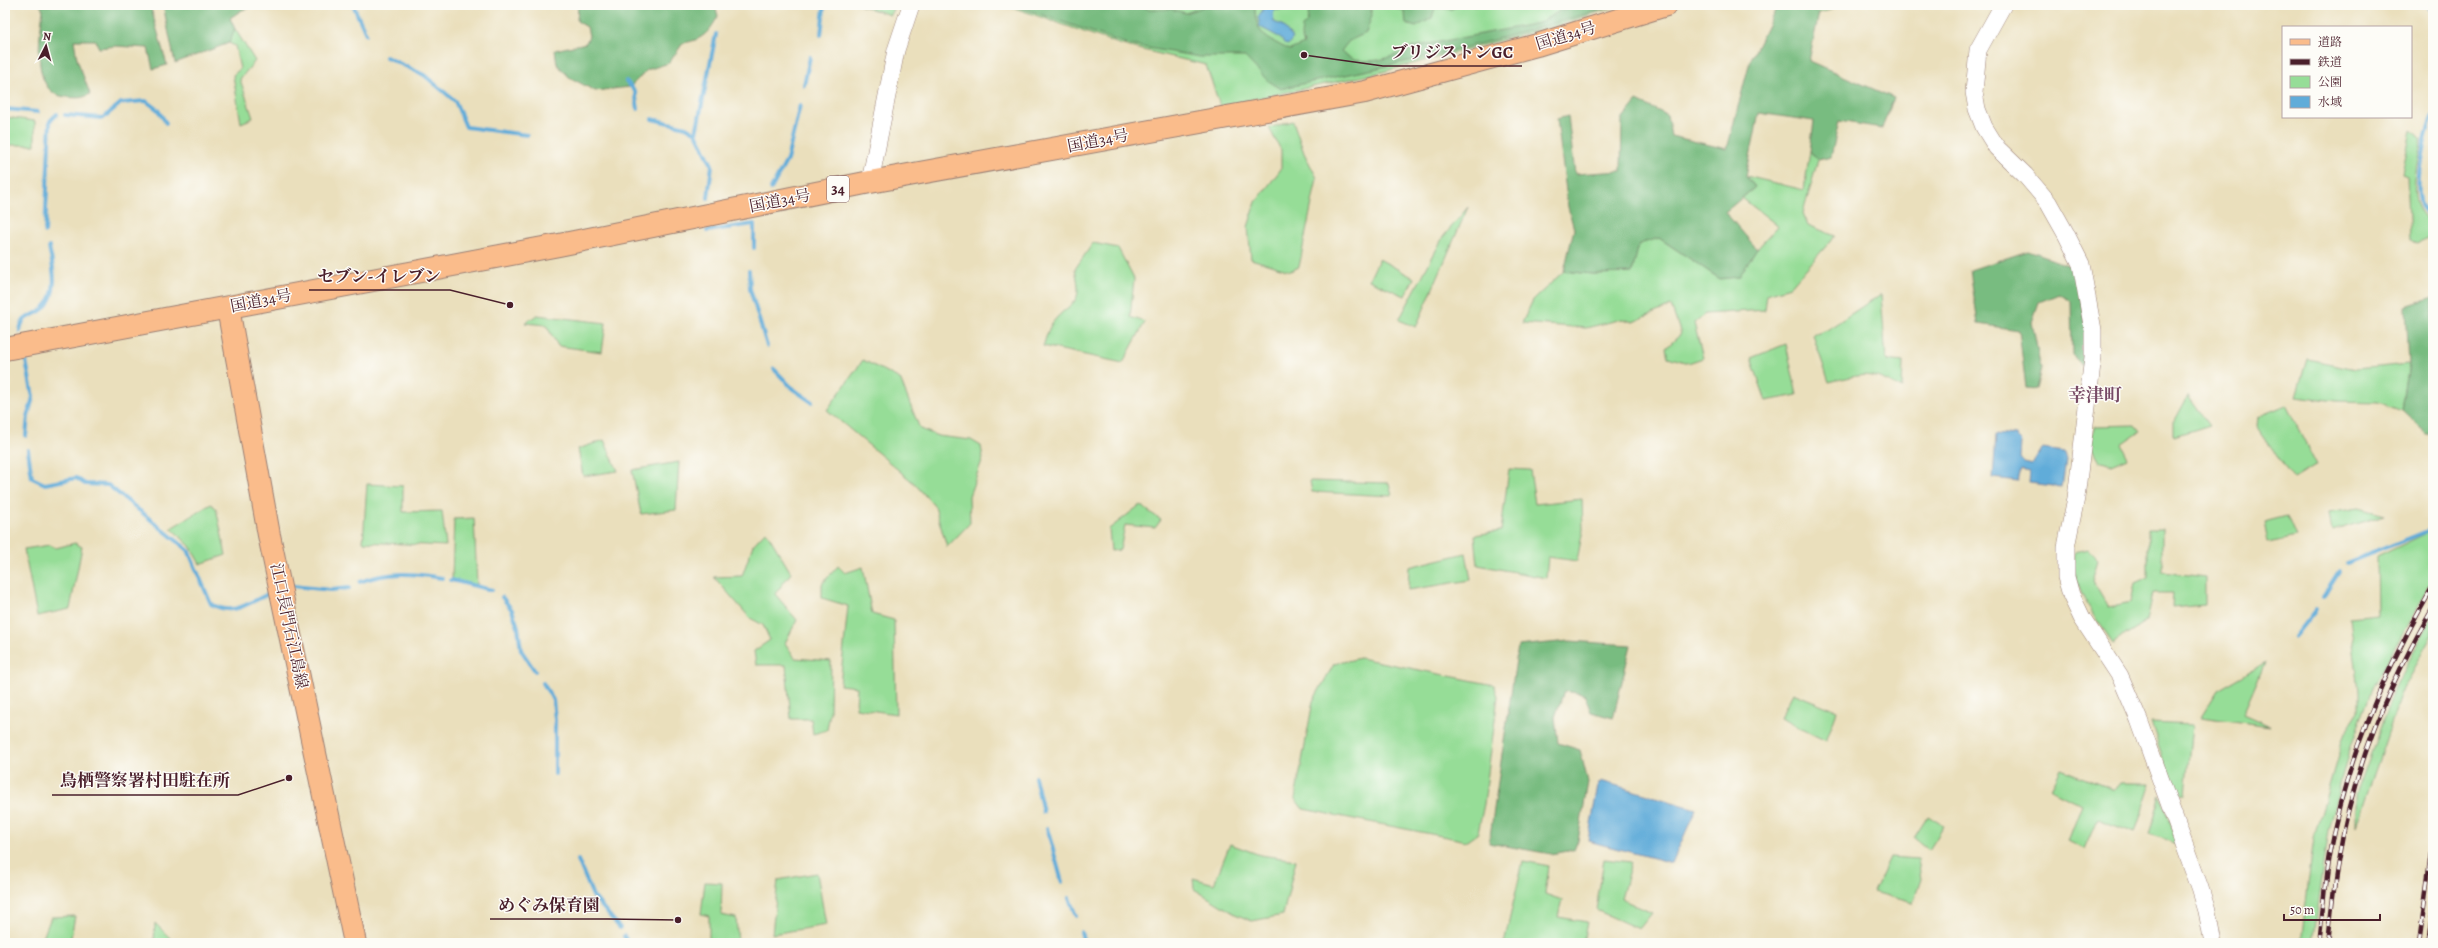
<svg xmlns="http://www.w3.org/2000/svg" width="2438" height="948" font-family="Alegreya,'Noto Serif JP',serif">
<rect width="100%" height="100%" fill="#fdfcf7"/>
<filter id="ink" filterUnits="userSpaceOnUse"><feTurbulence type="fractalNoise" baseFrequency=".025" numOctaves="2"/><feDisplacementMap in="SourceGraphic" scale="8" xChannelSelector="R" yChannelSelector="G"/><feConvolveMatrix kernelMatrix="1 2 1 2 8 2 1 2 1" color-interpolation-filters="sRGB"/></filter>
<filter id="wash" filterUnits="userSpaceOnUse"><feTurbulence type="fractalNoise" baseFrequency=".012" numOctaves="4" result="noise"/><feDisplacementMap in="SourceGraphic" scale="16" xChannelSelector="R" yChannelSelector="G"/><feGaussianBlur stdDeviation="0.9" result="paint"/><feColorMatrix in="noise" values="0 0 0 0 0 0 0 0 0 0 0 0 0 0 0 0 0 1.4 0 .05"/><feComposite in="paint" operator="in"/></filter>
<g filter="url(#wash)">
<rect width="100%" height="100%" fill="#eadfbc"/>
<g fill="#96dd97" stroke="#707e61">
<path d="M859 5H895L890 15Z"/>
<path d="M1006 5H1620L1559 25 1374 74 1220 106 1206 65 1122 45Z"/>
<path d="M1795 5H1836L1834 9 1819 13Z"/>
<path d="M235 29 255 61 240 79 253 118 241 123 233 75 240 69 235 46 229 43Z"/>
<path d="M5 117 35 121V145H5Z"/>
<path d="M1293 121 1304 153 1317 178 1299 267 1290 271 1251 259 1248 227 1256 202 1281 169V150L1269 128Z"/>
<path d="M2411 130 2422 138C2419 154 2410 192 2418 207 2422 216 2433 223 2433 234L2418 244 2410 239 2407 176 2402 174Z"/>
<path d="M1810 151 1818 160 1803 213 1808 225 1835 236 1790 287 1767 294 1765 310 1705 314 1694 323 1703 358 1688 363 1668 357 1666 348 1681 334 1671 306 1633 322 1622 319 1586 328 1522 323 1533 300 1564 271 1592 274 1631 273 1639 244 1659 238 1720 279 1757 249 1778 226 1742 198 1755 187 1746 176 1804 190Z"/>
<path d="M1468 207 1416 327 1399 320 1443 237Z"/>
<path d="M1093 243 1118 248 1134 279 1130 317 1145 322 1123 363 1043 346C1046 339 1048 328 1053 322 1072 299 1084 307 1075 269Z"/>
<path d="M1379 259 1414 278 1405 296 1369 280Z"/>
<path d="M1881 294 1886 360 1903 362 1902 389C1869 370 1864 374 1829 382L1813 335 1827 330Z"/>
<path d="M537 315 606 323 602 352 558 346 546 325 525 323Z"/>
<path d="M1786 344 1797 395 1766 401 1751 358Z"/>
<path d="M2307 359 2356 369 2409 364 2402 411 2378 402 2337 401 2296 396Z"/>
<path d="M863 360 900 379 920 429 938 436 971 440 981 446 983 458 969 496 970 523 947 547 935 507 915 484 827 410Z"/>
<path d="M2188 396 2209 425 2174 436V422Z"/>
<path d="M2286 405 2317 465 2294 479 2256 426 2257 417Z"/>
<path d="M2135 425 2140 431 2121 444 2128 458 2112 465 2100 461 2091 445 2094 426Z"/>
<path d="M604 440 618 471 583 476 578 449Z"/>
<path d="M679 462 676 510 641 514 632 470Z"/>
<path d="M1509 469 1530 470 1535 504 1582 499 1583 529 1577 561 1548 557 1546 578 1478 565 1475 535 1501 531Z"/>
<path d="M1310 481 1389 483 1392 496 1312 492Z"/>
<path d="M367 484 403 486V512L442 511 446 546 363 542Z"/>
<path d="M211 504 216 508 226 555 200 564 190 546 171 528Z"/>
<path d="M1140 505 1161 520 1155 528 1125 525 1120 550 1111 551 1109 529Z"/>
<path d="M2358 508 2385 515 2332 531 2329 513Z"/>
<path d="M2287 516 2296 537 2268 543 2264 522Z"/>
<path d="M474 518 477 585 452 579 454 519Z"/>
<path d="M2148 529H2162V572L2205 577V605L2172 608 2173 593H2153L2147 621 2113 643C2095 616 2070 587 2075 552L2087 549 2098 560 2092 580 2108 607 2131 602 2135 583 2148 577Z"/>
<path d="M2433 530V579L2372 688 2348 755 2328 830 2312 943H2301L2314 837 2345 732 2359 711V691L2350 618 2378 615 2377 557Z"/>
<path d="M766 531 791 573 775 594 797 620 785 643 795 658 831 661 830 712 827 730 813 734 811 719H791L786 665H756L754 651 770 640 763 625 750 618 714 577 742 576 753 545Z"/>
<path d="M75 543 82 547 70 609 37 616 24 549 50 545 56 548Z"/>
<path d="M1466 553 1471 580 1408 590 1409 567Z"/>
<path d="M838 566 845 573 863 567 872 614 894 620 896 714 856 708 857 687 840 685 848 606 822 598V584Z"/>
<path d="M2433 615V635L2403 689 2356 827V795L2395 687Z"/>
<path d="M1360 658 1494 685 1498 696 1484 804 1478 833 1467 841 1303 809 1295 799 1313 701 1334 664Z"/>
<path d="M2265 663 2243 714 2270 726 2201 717 2218 690Z"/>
<path d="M1793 693 1837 711 1826 741 1780 718Z"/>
<path d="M2151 723 2192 725 2185 794 2174 791Z"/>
<path d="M2061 769 2114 790 2120 783H2151L2135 833 2097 819 2084 849 2068 841 2082 805 2051 789Z"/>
<path d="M2161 795 2178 844 2149 834Z"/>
<path d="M1928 816 1944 826 1929 850 1914 838Z"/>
<path d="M1230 844 1260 855 1296 860 1283 915 1252 921 1235 914 1194 889 1193 878 1214 884Z"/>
<path d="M1890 857 1918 859 1921 879 1913 903 1874 892Z"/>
<path d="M1604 859 1631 862 1621 899 1652 913 1639 929 1596 910Z"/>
<path d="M1523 861 1549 866 1545 894 1562 900 1558 917 1587 922 1583 943H1504Z"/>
<path d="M817 873 826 925 772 934 778 880Z"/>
<path d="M705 882 722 883 721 915 736 918 738 943H709V916L701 914Z"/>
<path d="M75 916 70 943H41L51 917Z"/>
<path d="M155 923 175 943H154Z"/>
</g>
<g fill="#78bc80" stroke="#616e56">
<path d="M40 5H150L167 65 153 69 148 48 116 46 99 48 95 40H74L77 59 90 94C82 99 76 98 67 97 29 95 40 34 43 10Z"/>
<path d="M163 5H326H257L242 10 230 18 235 29 229 43 175 63Z"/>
<path d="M578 5H715L718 16C709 33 702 40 683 43L669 63 647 70 630 87 595 91 569 77 557 64 555 50 586 43 589 36 587 27 577 21Z"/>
<path d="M1013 5H1141L1149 10 1171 9 1186 13 1205 6 1226 8 1228 5H1255C1255 35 1266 38 1290 50L1304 44 1301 36 1302 27 1307 22 1310 5H1370L1372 15 1366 33 1349 41 1341 51C1362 70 1391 58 1413 47L1539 23 1561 10 1584 5H1615C1536 30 1455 51 1374 69 1343 76 1312 81 1281 89L1267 80 1245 57H1200L1130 45Z"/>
<path d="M1394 5H1459L1451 9 1435 8 1432 18 1416 27 1406 24 1405 13Z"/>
<path d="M1778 5H1795L1819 13 1809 61 1894 98 1882 128 1839 121 1831 157 1818 160 1810 151 1814 121 1759 113 1746 176 1755 187 1725 212 1757 249 1739 277 1720 279 1659 238 1639 244 1632 273 1592 274 1564 271 1574 229 1568 207 1557 119 1568 116 1575 174 1621 171 1622 119 1637 101 1667 115 1671 136 1727 149 1750 61Z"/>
<path d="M2028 251 2076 268 2087 332 2085 368 2072 355 2071 301 2059 294 2039 302 2032 322 2041 369 2036 389 2026 388 2019 330 1978 324 1970 270Z"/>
<path d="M2433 297V435L2427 434 2402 411 2409 364 2406 306Z"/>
<path d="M1569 641 1631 645 1613 718 1591 712 1584 694 1564 691 1555 717 1558 743 1580 750 1588 782 1578 840 1574 850 1551 854 1489 843 1518 646Z"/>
</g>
<g fill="#60acd9" stroke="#556682">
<path d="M1266 5H1294L1292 9 1275 10 1273 14 1274 22 1282 25 1293 38 1288 45 1285 44 1279 37 1260 27 1258 17Z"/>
<path d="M1996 434 2015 436 2021 442 2020 458 2023 462 2032 464 2041 449 2064 452 2066 459 2062 487 2029 483 2030 472 2021 470 2018 481 1993 478Z"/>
<path d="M1601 781 1696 809 1672 863 1588 841 1598 785Z"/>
</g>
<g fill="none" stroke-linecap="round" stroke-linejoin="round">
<g stroke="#60acd9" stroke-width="4">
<path d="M353 5 366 34"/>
<path d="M2430 5 2433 14"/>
<path d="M821 35 824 8"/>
<path d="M2433 45V57"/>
<path d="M386 57 424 75 455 101 466 127 527 135"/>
<path d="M626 81 635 91 638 109"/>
<path d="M804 85 810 57"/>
<path d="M5 109 38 112"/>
<path d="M65 115 103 118 121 103 146 101 158 110 166 123"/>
<path d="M2433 116C2424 136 2414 184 2421 205 2423 210 2430 216 2433 220"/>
<path d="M652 119 686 127 696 133 712 165 708 198"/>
<path d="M696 133 716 34"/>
<path d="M771 189 787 160 800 105"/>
<path d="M707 231 754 224V248"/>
<path d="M45 232 50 121 57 114"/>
<path d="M749 271 750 289 767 346"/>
<path d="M20 331C22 314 32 318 43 309 60 293 53 266 49 247"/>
<path d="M26 361 33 397 28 416 26 436"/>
<path d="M774 369 793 389 812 402"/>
<path d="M28 450 32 478 45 484 76 478 85 484 108 485 188 550 211 604C233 616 245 605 266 595"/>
<path d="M2430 516 2433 511"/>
<path d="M2347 563 2430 530"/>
<path d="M451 580 492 590"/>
<path d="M360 582C388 571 414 573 442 578"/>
<path d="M293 586 331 590 349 588"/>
<path d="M502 597 512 610 518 627 521 650 535 671"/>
<path d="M2323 597 2339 572"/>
<path d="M2294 637 2316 609"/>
<path d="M543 683 553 700 555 719V774"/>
<path d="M1035 777 1043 812"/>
<path d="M1047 828 1062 882"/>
<path d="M578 860 593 896 620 928"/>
<path d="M1069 898 1076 916"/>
<path d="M1081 932 1084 943"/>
<path d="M624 936 628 943"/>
</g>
</g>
</g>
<g filter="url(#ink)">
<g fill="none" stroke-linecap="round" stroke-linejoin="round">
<defs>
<g id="minor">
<path d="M2003 5 1978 50 1974 92 1977 109 1984 127 1997 148 2025 175 2048 202 2066 234 2081 264 2093 330V357L2076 498 2066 547V577L2071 595 2082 618 2120 676 2139 720 2200 888 2207 911 2213 943"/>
<path d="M870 182 896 50 911 5"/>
</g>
<path id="major" d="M228 308 269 535 355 943"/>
<path id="highway" d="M5 349 559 245 870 182 1365 92 1537 45 1666 5"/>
</defs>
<use href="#minor" stroke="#9a7f74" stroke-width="18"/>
<use href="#major" stroke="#9a7f74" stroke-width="24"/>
<use href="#highway" stroke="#9a7f74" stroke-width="24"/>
<use href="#minor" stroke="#fff" stroke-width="17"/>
<use href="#major" stroke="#fabc8b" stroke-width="22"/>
<use href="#highway" stroke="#fabc8b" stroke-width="22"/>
<defs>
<g id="rail">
<path d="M2319 943C2323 914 2324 884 2329 855 2346 759 2384 671 2433 587"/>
<path d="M2328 943C2331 916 2333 889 2338 862 2352 772 2387 687 2433 608"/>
<path d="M2419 943 2433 839"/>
<path d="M2428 943 2433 909"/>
</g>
</defs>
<use href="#rail" stroke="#4a1f2b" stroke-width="4.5"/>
<use href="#rail" stroke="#fdfcf7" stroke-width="3" stroke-dasharray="9" stroke-linecap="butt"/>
</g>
</g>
<g text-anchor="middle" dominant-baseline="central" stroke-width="3" stroke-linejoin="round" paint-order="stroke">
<rect fill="#fdfcf7" stroke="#806168" stroke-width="1" x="827" y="176" width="22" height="26" rx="3"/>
<g font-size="15" font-weight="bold" fill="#4a1f2b">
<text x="838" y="189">34</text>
</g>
<g font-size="16" fill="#4a1f2b" stroke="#fdfcf7">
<text transform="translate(1566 36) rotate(-17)">国道34号</text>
<text transform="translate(1098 141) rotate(-11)">国道34号</text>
<text transform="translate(780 201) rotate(-11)">国道34号</text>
<text transform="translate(261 301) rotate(-11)">国道34号</text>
<text transform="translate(289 626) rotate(78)">江口長門石江島線</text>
</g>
<g font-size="18" font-weight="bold" fill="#774a65" stroke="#fdfcf7">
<text x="2095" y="395">幸津町</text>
</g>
</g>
<path fill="none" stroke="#4a1f2b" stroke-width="1.5" d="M1304 55L1383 66H1522M510 305L450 290H309M289 778L238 795H52M678 920L608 919H490"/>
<g fill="#4a1f2b" stroke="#fdfcf7" stroke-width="1.5">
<circle cx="1304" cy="55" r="4"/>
<circle cx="510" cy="305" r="4"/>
<circle cx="289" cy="778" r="4"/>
<circle cx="678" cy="920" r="4"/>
</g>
<g font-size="17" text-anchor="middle" font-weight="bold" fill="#4a1f2b" stroke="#fdfcf7" stroke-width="3" stroke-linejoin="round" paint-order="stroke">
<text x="1452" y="58">ブリジストンGC</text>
<text x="379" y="282">セブン-イレブン</text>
<text x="145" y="786">鳥栖警察署村田駐在所</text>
<text x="549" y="911">めぐみ保育園</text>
</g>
<rect width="2438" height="948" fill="none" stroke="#fdfcf7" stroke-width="20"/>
<rect x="2282" y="26" width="130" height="92" fill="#fdfcf7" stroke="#b5a4a5"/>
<rect x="2290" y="39" width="20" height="6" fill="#fabc8b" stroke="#b5a4a5"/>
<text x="2318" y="46" font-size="12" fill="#4a1f2b">道路</text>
<rect x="2290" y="59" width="20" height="6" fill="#4a1f2b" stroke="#b5a4a5"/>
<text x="2318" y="66" font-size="12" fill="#4a1f2b">鉄道</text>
<rect x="2290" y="76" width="20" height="12" fill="#96dd97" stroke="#b5a4a5"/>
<text x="2318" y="86" font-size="12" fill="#4a1f2b">公園</text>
<rect x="2290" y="96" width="20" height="12" fill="#60acd9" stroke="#b5a4a5"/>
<text x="2318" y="106" font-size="12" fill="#4a1f2b">水域</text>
<g transform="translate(46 46) rotate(6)" stroke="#fdfcf7" stroke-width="3" paint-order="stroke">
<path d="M0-3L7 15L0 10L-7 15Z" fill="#4a1f2b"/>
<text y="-6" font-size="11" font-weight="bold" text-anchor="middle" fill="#4a1f2b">N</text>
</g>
<path d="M2284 914v6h96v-6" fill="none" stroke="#4a1f2b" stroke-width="2"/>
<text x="2290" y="914" font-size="12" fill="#4a1f2b" stroke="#fdfcf7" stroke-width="3" paint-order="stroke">50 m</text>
</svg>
